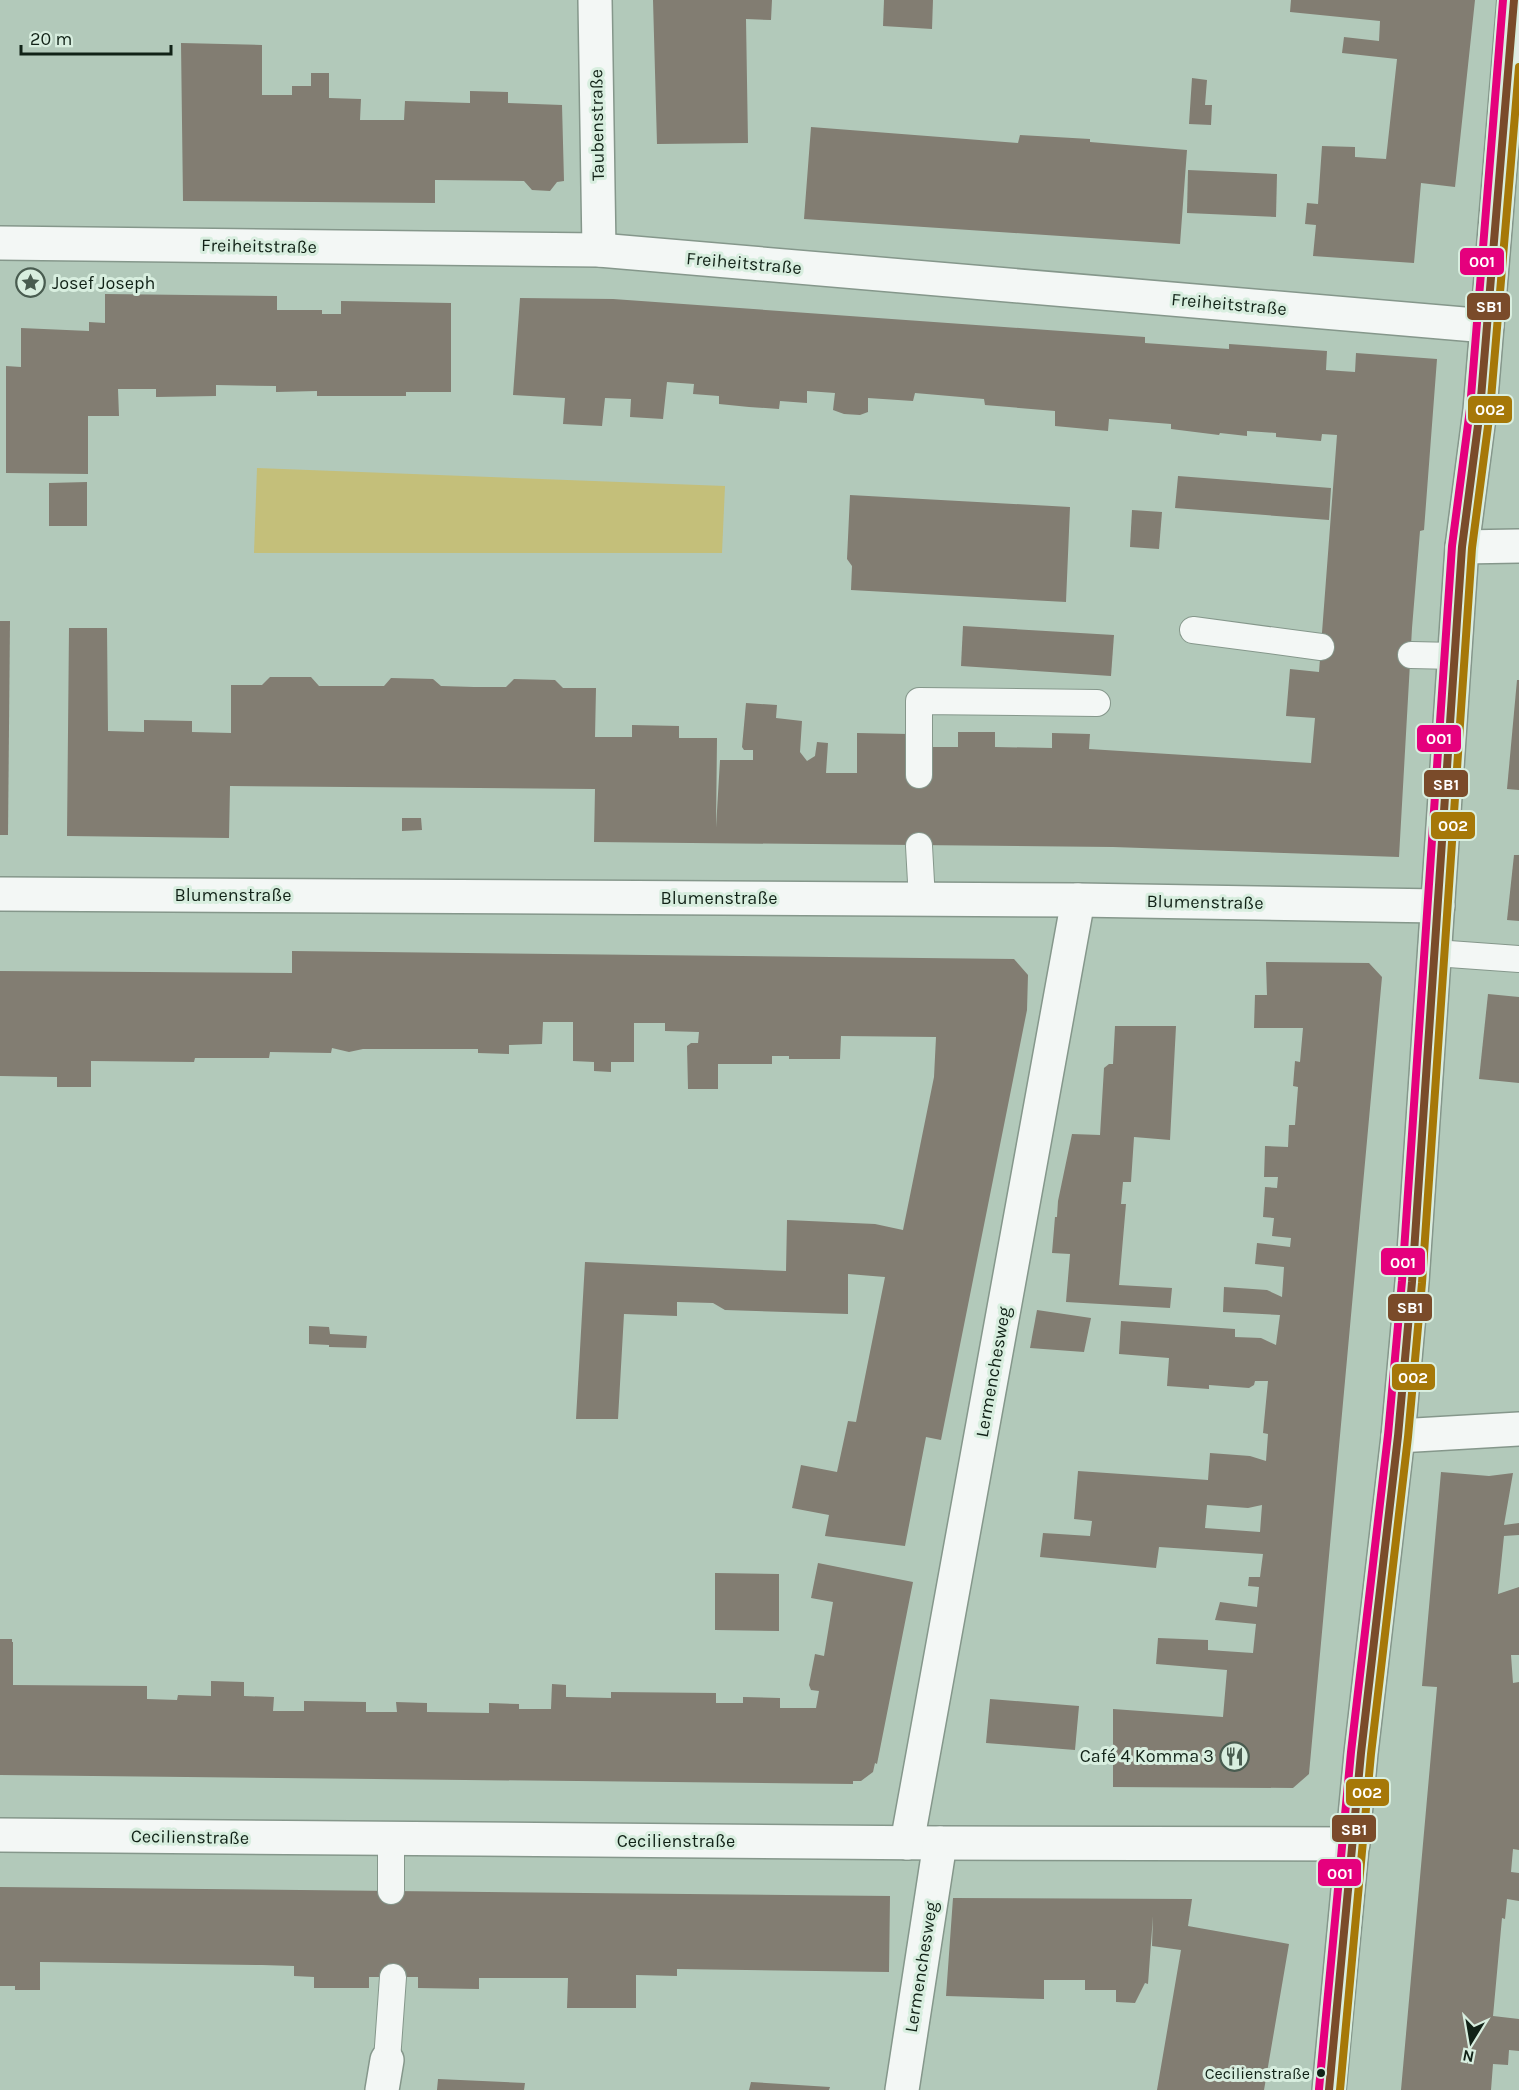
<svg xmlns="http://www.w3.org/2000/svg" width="1519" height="2090" font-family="Karla,sans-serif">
<rect width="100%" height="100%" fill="#b2c9ba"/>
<path fill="#c4bf7a" d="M257 468 725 486 722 553H254Z"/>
<g fill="#827d72" fill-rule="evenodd">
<path d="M653 0H772L771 20 746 19 748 143 657 144Z"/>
<path d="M884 0H933L932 29 883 26Z"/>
<path d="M1291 0H1475L1455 187 1421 183 1414 263 1313 256 1316 225 1305 224 1307 203 1318 204 1322 146 1355 147V157L1386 159 1397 59 1342 53 1344 37 1379 41 1380 21 1290 12Z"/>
<path d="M181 43 262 45V95H292V86H311V73H329V98L361 99 360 120H404L405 101 470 103V91L508 92V103L562 105 564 181 557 182 550 191 532 190 524 181 435 180V203L183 201Z"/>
<path d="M1192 78 1207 80 1205 105H1212L1211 125 1189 124Z"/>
<path d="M811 127 1018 143 1020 135 1090 139V142L1187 150 1180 244 804 219Z"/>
<path d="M1188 170 1277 174 1276 217 1187 213Z"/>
<path d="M105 294 277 296V310H322V314H341V301L451 303V392H406V396H317V391L276 392V386L216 385V396L156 397V389H118L119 416H88V474L6 473V366L21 367V328L89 331V322L105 323Z"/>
<path d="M520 298 613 299 1145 337V343L1229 349V344L1327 351 1326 370 1355 372 1356 353 1437 359 1424 530 1420 531 1412 628 1399 857 1113 847 594 842 595 789 230 786 229 838 67 836 69 628H107L108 731 144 732V720L192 721V732L231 733V685H262L270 677H311L319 686H384L391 678 433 679 441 686 474 687H506L514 679 555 680 563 688H596L595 737H632V725L679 726V738H717L716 828 720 760H753V750H744L742 747 746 703 777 705 776 718 802 721 800 752 807 761 815 756 817 742 828 743 826 773H857V733L908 734 931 747H958V732H995V747L1052 748V733L1090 734 1089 749 1311 763 1315 718 1286 716 1290 669 1319 672 1337 435 1322 434 1321 441 1276 437V433L1247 431V436L1220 433 1219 435 1171 429V424L1109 419 1108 431 1055 426V411L985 405 984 399 915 393 913 401 868 398V412L860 415 844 414 833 410 835 393 807 391V403L780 401 779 409 749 407 719 404V396L693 394 694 384 667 382 663 419 630 417 631 399 605 398 602 426 563 424 565 398 513 395Z"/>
<path d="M1178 476 1331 488 1329 520 1175 508Z"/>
<path d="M87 482V526H49V483Z"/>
<path d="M850 495 1070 507 1066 602 851 590 852 566 847 559Z"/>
<path d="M1132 510 1162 512 1159 549 1130 547Z"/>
<path d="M0 621H10L8 835H0Z"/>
<path d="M963 626 1114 635 1111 676 961 666Z"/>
<path d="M1517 680H1519V790L1507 789Z"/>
<path d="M402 818H421L422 830 402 831Z"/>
<path d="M1514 855H1519V921L1507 920Z"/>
<path d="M292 951 1014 959 1028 975 1027 1010 941 1440 926 1437 905 1546 825 1536 829 1515 792 1508 801 1465 837 1472 848 1421 856 1422 885 1277 848 1274V1314L725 1310 713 1303 677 1302V1316L624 1314 618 1419H576L585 1262 786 1271 787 1220 875 1224 903 1230 934 1077 936 1037 841 1036 840 1059H789V1056H772V1064H718V1089H688L687 1046 691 1043H698L699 1032 665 1031V1023H634V1062H611V1072L594 1071V1062L573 1061V1022H543L542 1044 509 1045V1054L478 1053V1049H363L349 1052 332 1048 331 1053 270 1052 269 1058H195L194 1062 91 1061V1087H57V1077L0 1076V971L292 973Z"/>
<path d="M1266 962 1369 963 1382 977 1309 1774 1293 1788 1113 1787V1709L1223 1717 1227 1670 1156 1664 1158 1638 1208 1640V1650L1253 1653 1256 1624 1215 1620 1220 1602 1257 1607 1259 1587 1248 1586 1249 1577H1260L1263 1554 1159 1547 1156 1568 1040 1557 1043 1533 1090 1536 1092 1521 1074 1519 1078 1471 1208 1480 1210 1453 1250 1456 1266 1461 1268 1434 1263 1433 1268 1381H1255L1254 1385 1249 1388 1209 1385V1389L1167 1386 1169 1358 1119 1354 1121 1321 1235 1329V1337L1261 1338 1276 1345 1280 1315 1223 1312 1224 1287 1267 1290 1282 1297 1284 1267 1255 1264 1257 1243 1290 1247 1291 1238 1272 1236 1274 1218 1263 1217 1265 1187 1277 1188 1278 1177H1264L1265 1146 1288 1147 1289 1125H1295L1298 1087 1293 1086 1295 1061 1300 1062 1303 1028H1254L1255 995H1267ZM1207 1505 1248 1508 1262 1505 1260 1532 1205 1528Z"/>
<path d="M1488 994 1519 997V1083L1479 1079Z"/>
<path d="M1115 1026H1176L1170 1140 1134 1137 1131 1182H1123L1121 1204H1126L1119 1285 1172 1288 1170 1308 1066 1302 1070 1254 1052 1253 1055 1217H1057L1058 1201 1072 1134 1100 1135 1104 1068 1109 1064H1113Z"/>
<path d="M1037 1310 1091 1318 1084 1352 1030 1348Z"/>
<path d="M309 1326 329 1327 330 1334 367 1336 366 1348 329 1347V1345L309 1344Z"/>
<path d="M1441 1472 1489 1476 1513 1473 1504 1525 1519 1523V1535L1504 1536 1498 1594 1519 1587V1655H1511L1513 1683 1519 1682V1850L1513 1849 1511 1872 1519 1873V1901L1507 1899 1505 1919 1502 1918 1493 2016 1519 2019V2051L1509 2050 1508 2065 1493 2064 1491 2090H1401L1437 1687 1422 1686Z"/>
<path d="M818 1563 913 1582 877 1764 875 1763 873 1772 861 1781H853V1784L0 1775V1639H12V1642H13V1685L147 1686V1699L177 1700 178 1695 211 1696V1681L244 1682V1696L274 1697 273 1711H304V1701L366 1702V1712H397L396 1702 427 1703V1712L489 1713V1703L519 1704V1709H551L552 1684 566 1685V1697L611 1698V1692L716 1693V1703H743V1697L780 1698V1708H816L819 1691 811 1690 809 1685 815 1654 824 1656 833 1602 811 1598Z"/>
<path d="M715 1573 779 1574V1631L715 1630Z"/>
<path d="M990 1699 1079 1706 1075 1750 986 1743Z"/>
<path d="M0 1887 890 1896 889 1972 677 1969V1976L636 1975V2008H567L568 1978H479V1989L418 1988V1977H369V1988H314V1977L294 1976V1966L262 1965 40 1962V1990H15V1986H0Z"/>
<path d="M953 1898 1192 1899 1188 1926 1289 1944 1264 2090H1157L1181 1950 1152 1946 1153 1916 1148 1984 1145 1983 1135 2003 1116 2002V1990H1085V1980H1044V1999L946 1996Z"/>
<path d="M438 2079 525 2083 524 2090H437Z"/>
<path d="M751 2082 830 2087 829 2090H749Z"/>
</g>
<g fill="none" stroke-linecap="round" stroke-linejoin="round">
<defs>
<g id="lane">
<path d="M1193 630 1321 647"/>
<path d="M1411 655 1455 656"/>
<path d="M919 775V701L1097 703"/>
<path d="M919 846 922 900"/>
<path d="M1435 953 1519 959"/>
<path d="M391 1891V1839"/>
<path d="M387 2060 393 1977"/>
</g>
<g id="street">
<path d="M595 0 599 250"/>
<path d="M0 243 599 250 1487 326"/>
<path d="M1462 547 1519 546"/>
<path d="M0 894 1078 900 1438 906"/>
<path d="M1398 1436 1519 1429"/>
<path d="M0 1835 940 1843 1353 1844"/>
<path d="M907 1843 1078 900"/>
<path d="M382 2090 387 2060"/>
<path d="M902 2090 940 1843"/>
</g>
<path id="secondary" d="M1329 2090 1361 1753 1398 1436 1412 1282 1462 547 1480 410 1514 0"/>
</defs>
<use href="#lane" stroke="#85978b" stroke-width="28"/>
<use href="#street" stroke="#85978b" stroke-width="36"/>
<use href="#secondary" stroke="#85978b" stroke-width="36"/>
<use href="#lane" stroke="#f3f7f5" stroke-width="26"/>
<use href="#street" stroke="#f3f7f5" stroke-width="33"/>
<use href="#secondary" stroke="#e3ebe6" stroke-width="33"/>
<defs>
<path id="bus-1" d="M1329 2090 1361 1753 1398 1436 1412 1282 1462 547 1480 410 1514 0"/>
<path id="bus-2" d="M1340 2090 1371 1754 1408 1437 1422 1283 1472 548 1490 411 1519 67"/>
<path id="bus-3" d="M1319 2089 1351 1752 1388 1435 1402 1281 1452 546 1470 409 1503 0"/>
</defs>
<use href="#bus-1" stroke="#d8eedf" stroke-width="12"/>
<use href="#bus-2" stroke="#d8eedf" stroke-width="12"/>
<use href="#bus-3" stroke="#d8eedf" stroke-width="12"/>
<use href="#bus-1" stroke="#7a4b2a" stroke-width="8"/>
<use href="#bus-2" stroke="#a67808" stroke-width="8"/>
<use href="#bus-3" stroke="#e5007d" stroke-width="8"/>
</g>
<defs>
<symbol id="sight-ring" viewBox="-11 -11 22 22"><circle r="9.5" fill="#d8eedf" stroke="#495c50" stroke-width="1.5"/><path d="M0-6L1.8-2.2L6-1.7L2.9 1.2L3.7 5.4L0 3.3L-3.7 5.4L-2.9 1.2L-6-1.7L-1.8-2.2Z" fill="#495c50"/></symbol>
<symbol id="restaurant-ring" viewBox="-11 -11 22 22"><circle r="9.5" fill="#d8eedf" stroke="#495c50" stroke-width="1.5"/><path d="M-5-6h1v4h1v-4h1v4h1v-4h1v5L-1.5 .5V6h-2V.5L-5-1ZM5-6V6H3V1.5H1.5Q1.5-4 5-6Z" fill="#495c50"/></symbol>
</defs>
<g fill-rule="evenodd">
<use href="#sight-ring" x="14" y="266" width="33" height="33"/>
<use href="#restaurant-ring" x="1218" y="1740" width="33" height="33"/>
</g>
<circle fill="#112217" stroke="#d8eedf" stroke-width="2" cx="1321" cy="2073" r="5"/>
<g text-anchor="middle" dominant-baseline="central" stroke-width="6" stroke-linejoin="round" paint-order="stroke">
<g font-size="16" fill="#112217" stroke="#d8eedf" text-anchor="end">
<text x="1310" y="2073">Cecilienstraße</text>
</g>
<g font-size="18" fill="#112217" stroke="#d8eedf">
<text transform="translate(597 125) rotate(-91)">Taubenstraße</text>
<text transform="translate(259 246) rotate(1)">Freiheitstraße</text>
<text transform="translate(744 263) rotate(5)">Freiheitstraße</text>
<text transform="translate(1229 304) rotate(5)">Freiheitstraße</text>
<text x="233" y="895">Blumenstraße</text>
<text x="719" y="898">Blumenstraße</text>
<text transform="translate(1205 902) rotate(1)">Blumenstraße</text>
<text transform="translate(993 1372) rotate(-80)">Lermenchesweg</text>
<text transform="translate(190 1837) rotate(1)">Cecilienstraße</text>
<text x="676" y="1841">Cecilienstraße</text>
<text transform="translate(921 1967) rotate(-81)">Lermenchesweg</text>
</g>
<g font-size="18" fill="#112217" stroke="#d8eedf" text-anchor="start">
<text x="52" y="283">Josef Joseph</text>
<text x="1214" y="1756" text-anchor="end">Café 4 Komma 3</text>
</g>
</g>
<g stroke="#d8eedf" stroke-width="2">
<rect x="1459" y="247" width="46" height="29" rx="6" fill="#e5007d"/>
<rect x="1466" y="292" width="45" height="29" rx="6" fill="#7a4b2a"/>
<rect x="1467" y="395" width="46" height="29" rx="6" fill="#a67808"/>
<rect x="1416" y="724" width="46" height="29" rx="6" fill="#e5007d"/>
<rect x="1423" y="769" width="46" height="29" rx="6" fill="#7a4b2a"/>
<rect x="1430" y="811" width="46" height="29" rx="6" fill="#a67808"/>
<rect x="1380" y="1247" width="46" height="29" rx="6" fill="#e5007d"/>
<rect x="1387" y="1293" width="46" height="29" rx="6" fill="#7a4b2a"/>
<rect x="1391" y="1363" width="45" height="28" rx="6" fill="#a67808"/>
<rect x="1345" y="1778" width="45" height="29" rx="6" fill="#a67808"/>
<rect x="1331" y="1814" width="46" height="29" rx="6" fill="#7a4b2a"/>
<rect x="1317" y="1858" width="45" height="29" rx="6" fill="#e5007d"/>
</g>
<g font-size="16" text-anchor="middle" font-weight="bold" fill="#fff">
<text x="1482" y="267">001</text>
<text x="1489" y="312">SB1</text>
<text x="1490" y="415">002</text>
<text x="1439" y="744">001</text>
<text x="1446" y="790">SB1</text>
<text x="1453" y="831">002</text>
<text x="1403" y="1268">001</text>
<text x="1410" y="1313">SB1</text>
<text x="1413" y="1383">002</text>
<text x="1367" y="1798">002</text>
<text x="1354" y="1835">SB1</text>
<text x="1340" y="1879">001</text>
</g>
<g transform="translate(1471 2042) rotate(191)" stroke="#d8eedf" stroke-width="4.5" paint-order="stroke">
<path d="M0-4.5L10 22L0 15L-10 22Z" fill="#112217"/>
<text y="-9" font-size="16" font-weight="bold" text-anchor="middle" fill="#112217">N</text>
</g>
<path d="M21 45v9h150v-9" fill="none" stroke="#112217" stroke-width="3"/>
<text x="30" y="45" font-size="18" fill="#112217" stroke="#d8eedf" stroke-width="4.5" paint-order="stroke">20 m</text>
</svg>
